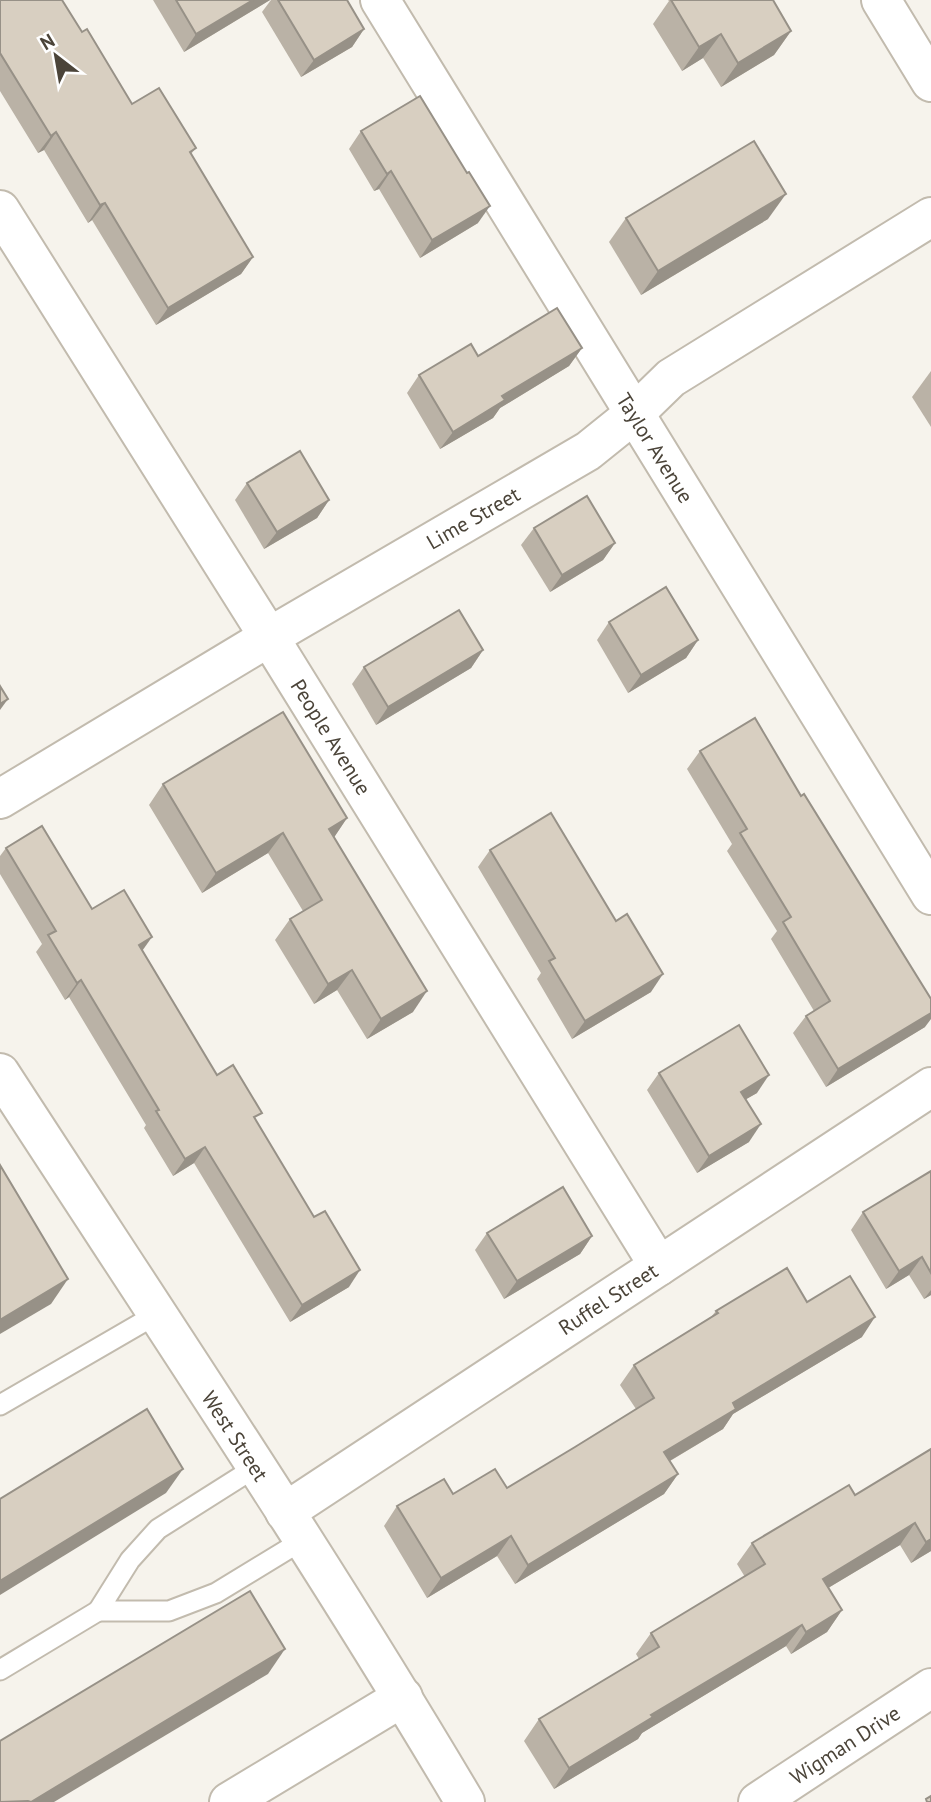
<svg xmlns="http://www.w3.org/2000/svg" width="931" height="1802" font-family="'PT Sans',sans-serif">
<rect width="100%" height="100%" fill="#f6f3ec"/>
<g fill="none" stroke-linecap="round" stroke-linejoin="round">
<defs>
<g id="service">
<path d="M0 1405 157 1314"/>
<path d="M256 1467 158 1529 130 1560 98 1611H169L216 1593 303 1540"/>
<path d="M0 1670 98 1611"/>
</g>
<g id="minor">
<path d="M380 0 931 895"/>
<path d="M881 0 931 82"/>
<path d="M0 210 269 637 659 1266"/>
<path d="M0 799 269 637 588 451 634 414 671 378 931 217"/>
<path d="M0 1073C157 1315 318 1554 465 1802"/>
<path d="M285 1512 931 1087"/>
<path d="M229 1802 403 1697"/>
<path d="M758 1802 931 1688"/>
</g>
</defs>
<use href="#service" stroke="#c2bbae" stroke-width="23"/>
<use href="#minor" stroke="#c2bbae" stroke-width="42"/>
<use href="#service" stroke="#fff" stroke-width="19"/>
<use href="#minor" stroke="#fff" stroke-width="38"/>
</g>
<g fill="#bab2a6">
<path d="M0 0 82 32 132 104 196 148 191 154 253 257 241 274 156 325 92 220 88 223 44 150 38 153 0 91Z"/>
<path d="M153 0H270L184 52Z"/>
<path d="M271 0H347L364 29 352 47 301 77 262 12Z"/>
<path d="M668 0H773L791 31 774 55 721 87 703 58 682 71 653 24 669 1Z"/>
<path d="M361 131 467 173 478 223 420 258 379 189 374 191 349 149Z"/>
<path d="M626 218 768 219 641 295 609 242Z"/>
<path d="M582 348 569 366 500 408 493 418 440 449 407 393 419 375 478 356Z"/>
<path d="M931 371V427L912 397Z"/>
<path d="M247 483 329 500 317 518 264 549 235 500Z"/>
<path d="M534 528 615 543 603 560 550 592 521 545Z"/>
<path d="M609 622 698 640 686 658 628 693 597 640Z"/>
<path d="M483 650 471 668 376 725 352 684 364 667Z"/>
<path d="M700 751 925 1027 826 1087 793 1033 806 1016 814 1011 771 939 777 931 727 851 732 844 687 769Z"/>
<path d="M163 784 347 818 334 837 413 1012 367 1039 337 990 314 1004 275 940 290 919 303 911 268 853 202 893 149 805Z"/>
<path d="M6 848 92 909 143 951 217 1075 256 1120 349 1287 290 1322 194 1163 173 1176 144 1128 146 1125 69 997 65 1000 36 952 42 944 0 874V856Z"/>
<path d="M490 850 616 921 651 992 572 1039 537 979 541 973 478 867Z"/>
<path d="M659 1073 757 1093 746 1099 749 1142 697 1173 647 1090Z"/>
<path d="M931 1171V1295L924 1299 909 1275 886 1289 851 1230 863 1212Z"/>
<path d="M487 1233 592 1236 580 1254 504 1299 475 1250Z"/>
<path d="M807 1302 862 1337 733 1414 723 1429 670 1461 678 1474 664 1494 515 1584 497 1556 427 1598 384 1526 397 1506 453 1494 507 1488 575 1447 636 1409 620 1385 634 1365 711 1317 716 1311Z"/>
<path d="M931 1449V1551L911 1563 900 1545 828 1588 842 1610 827 1632 791 1654 786 1646 642 1733 638 1739 554 1789 524 1741 539 1719 639 1659 636 1654 651 1633 745 1577 737 1564 752 1543 855 1495Z"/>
</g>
<g fill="#979187">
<path d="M253 0H270L184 52 196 34Z"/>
<path d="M364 29 352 47 301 77 314 60Z"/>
<path d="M791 31 774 55 721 87 738 63Z"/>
<path d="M721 34 703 58 682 71 699 47Z"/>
<path d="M56 132 44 150 38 153 51 136Z"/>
<path d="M391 171 379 189 374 191 387 174Z"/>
<path d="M786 194 768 219 641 295 658 271Z"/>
<path d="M105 203 92 220 88 223 100 205Z"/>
<path d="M490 206 478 223 420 258 432 240Z"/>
<path d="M253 257 241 274 156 325 168 308Z"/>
<path d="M582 348 569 366 500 408 493 418 440 449 453 432 502 396Z"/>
<path d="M329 500 317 518 264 549 277 532Z"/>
<path d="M615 543 603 560 550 592 562 575Z"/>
<path d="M698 640 686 658 628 693 641 675Z"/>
<path d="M483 650 471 668 376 725 388 707Z"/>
<path d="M8 699 0 710V704Z"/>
<path d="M347 818 333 839 329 829Z"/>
<path d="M283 833 268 853 202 893 216 873Z"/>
<path d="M152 937 140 954 139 945Z"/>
<path d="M352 970 337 990 314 1004 328 984Z"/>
<path d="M663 974 651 992 572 1039 585 1021Z"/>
<path d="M81 980 69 997 65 1000 77 983Z"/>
<path d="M427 991 413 1012 367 1039 381 1019Z"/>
<path d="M931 1013V1019L925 1027 826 1087 838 1069Z"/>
<path d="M769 1075 757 1093 729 1109 741 1092Z"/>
<path d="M761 1124 749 1142 697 1173 709 1156Z"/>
<path d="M205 1147 194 1163 173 1176 185 1159Z"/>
<path d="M592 1236 580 1254 504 1299 517 1281Z"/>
<path d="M922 1257 909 1275 886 1289 899 1271Z"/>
<path d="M360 1270 349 1287 290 1322 302 1305Z"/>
<path d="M68 1279 51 1304 0 1334V1320Z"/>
<path d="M931 1290V1295L924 1299Z"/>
<path d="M875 1317 862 1337 733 1414 723 1429 651 1472 664 1452 733 1403Z"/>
<path d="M183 1469 166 1493 0 1595V1581Z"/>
<path d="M678 1474 664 1494 515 1584 528 1565Z"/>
<path d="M915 1523 900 1545 808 1600 823 1579Z"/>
<path d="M511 1536 497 1556 427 1598 441 1578Z"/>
<path d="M931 1539V1551L911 1563 926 1542Z"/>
<path d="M842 1610 827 1632 791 1654 806 1632Z"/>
<path d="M802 1625 786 1646 642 1733 638 1739 554 1789 569 1768 651 1715Z"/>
<path d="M285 1649 268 1674 54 1802H31Z"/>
</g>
<g fill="#d8cfc1" stroke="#979187" stroke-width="2">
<path d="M0 0H62L82 32 87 29 132 104 159 88 196 148 190 152 253 257 168 308 105 203 100 205 56 132 51 136 0 53Z"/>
<path d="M176 0H253L196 34Z"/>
<path d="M278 0H347L364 29 314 60Z"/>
<path d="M671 0H773L791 31 738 63 721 34 699 47Z"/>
<path d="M420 96 467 173 469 172 490 206 432 240 391 171 387 174 361 131Z"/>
<path d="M754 141 786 194 658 271 626 218Z"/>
<path d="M557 308 582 348 502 396 505 400 453 432 419 375 471 344 478 356Z"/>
<path d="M300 451 329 500 277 532 247 483Z"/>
<path d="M587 496 615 543 562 575 534 528Z"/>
<path d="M666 587 698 640 641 675 609 622Z"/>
<path d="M459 610 483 650 388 707 364 667Z"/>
<path d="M0 686 8 699 0 704Z"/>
<path d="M283 712 347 818 329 829 427 991 381 1019 352 970 328 984 290 919 322 900 283 833 216 873 163 784Z"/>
<path d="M755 718 801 796 804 794 931 999V1013L838 1069 806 1016 830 1001 783 922 791 917 740 833 747 829 700 751Z"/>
<path d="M551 813 616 921 627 914 663 974 585 1021 549 961 555 958 490 850Z"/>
<path d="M42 826 92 909 124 890 152 937 139 945 217 1075 233 1065 262 1113 254 1117 314 1217 325 1211 360 1270 302 1305 205 1147 185 1159 156 1111 159 1110 81 980 77 983 48 935 56 931 6 848Z"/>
<path d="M739 1025 769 1075 741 1092 761 1124 709 1156 659 1073Z"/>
<path d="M0 1165 68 1279 0 1320Z"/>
<path d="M931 1171V1273L922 1257 899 1271 863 1212Z"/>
<path d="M563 1187 592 1236 517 1281 487 1233Z"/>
<path d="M787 1268 807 1302 850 1276 875 1317 733 1403 736 1409 664 1452 678 1474 528 1565 511 1536 441 1578 397 1506 444 1479 453 1494 495 1469 507 1488 575 1447 654 1398 634 1365 718 1313 716 1311Z"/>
<path d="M147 1409 183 1469 0 1581V1499Z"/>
<path d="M931 1449V1539L926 1542 915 1523 823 1579 842 1610 806 1632 802 1625 651 1715 653 1717 569 1768 539 1719 659 1647 651 1633 765 1564 752 1543 849 1485 855 1495Z"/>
<path d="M250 1591 285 1649 31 1802 28 1801 0 1802V1741Z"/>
<path d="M931 1796V1802H927L926 1799Z"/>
</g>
<g text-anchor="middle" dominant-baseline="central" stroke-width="6" stroke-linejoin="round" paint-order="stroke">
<g font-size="21" fill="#4b4439" stroke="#fff">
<text transform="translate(655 448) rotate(58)">Taylor Avenue</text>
<text transform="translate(473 518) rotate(-30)">Lime Street</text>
<text transform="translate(331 737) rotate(58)">People Avenue</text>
<text transform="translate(608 1299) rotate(-33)">Ruffel Street</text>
<text transform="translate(235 1436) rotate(57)">West Street</text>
<text transform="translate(845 1745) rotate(-33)">Wigman Drive</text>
</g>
</g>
<g transform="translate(56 56) rotate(329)" stroke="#ffffff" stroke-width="5" paint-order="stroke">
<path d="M0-5L12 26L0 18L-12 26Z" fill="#4b4439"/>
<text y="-10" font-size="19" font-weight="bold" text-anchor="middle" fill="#4b4439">N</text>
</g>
</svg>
